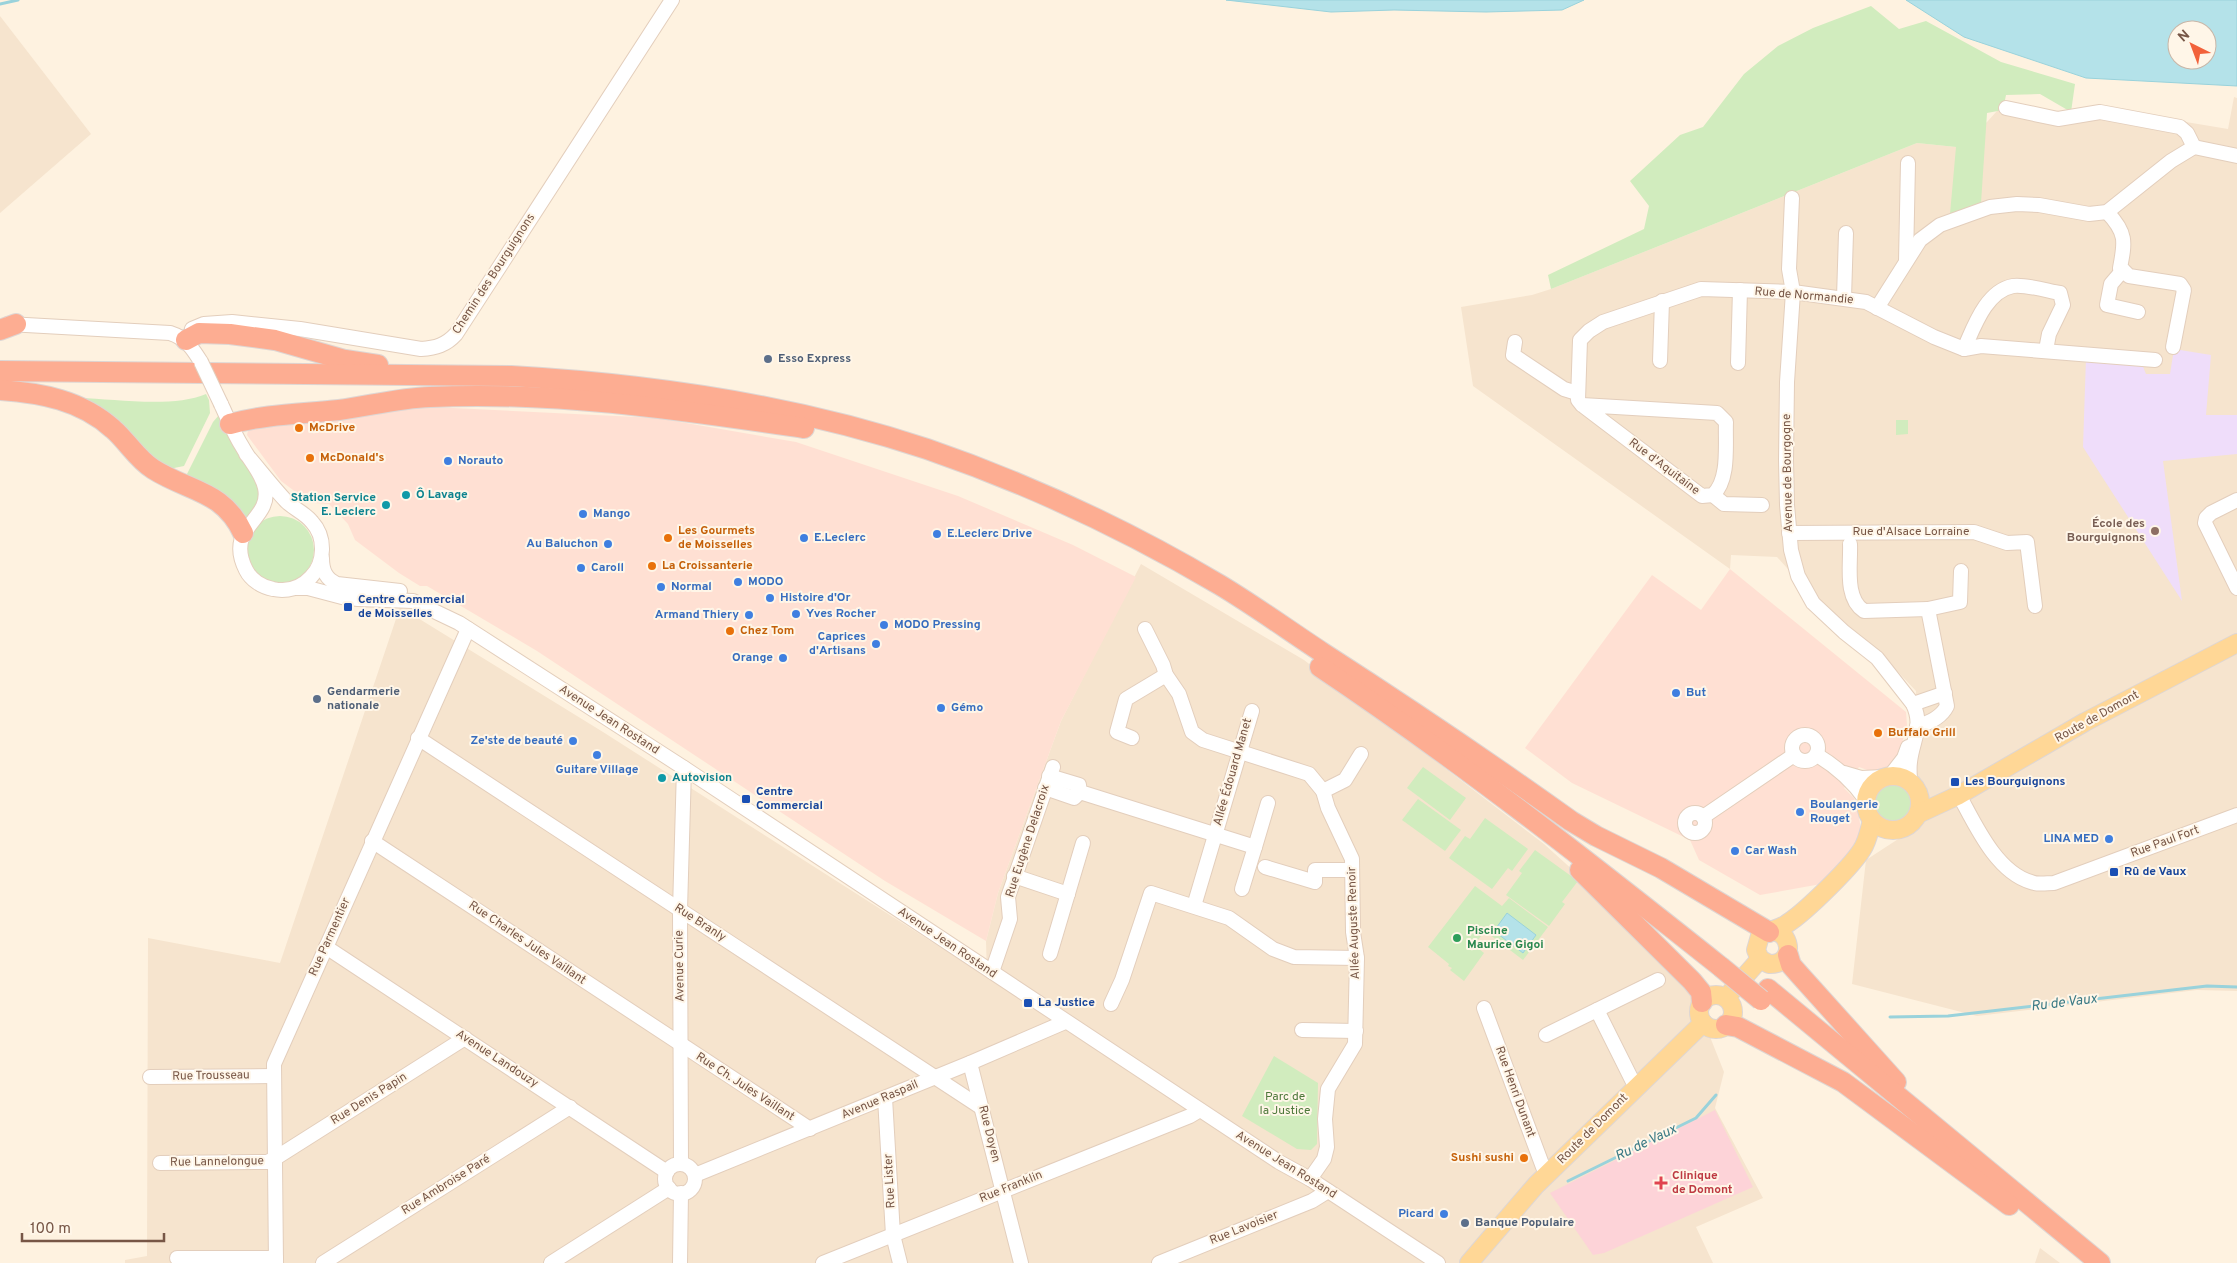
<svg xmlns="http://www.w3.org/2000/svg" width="2237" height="1263" font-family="Overpass,sans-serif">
<rect width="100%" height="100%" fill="#fef2e0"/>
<g fill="#f6e4ce">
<path d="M0 16 91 134 0 213Z"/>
<path d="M2234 97 2237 98V991L2197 990 1977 1016 1852 984 1866 860 1912 830 1916 691 1881 654 1822 607 1777 557 1731 555 1730 569 1473 386 1461 307 1532 295 1551 289 1917 143 1956 147 1987 122 2006 101 2063 113 2102 108 2228 129Z"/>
<path d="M1141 564 1304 660 1544 844 1606 900 1695 999 1724 1072 1715 1108 1763 1198 1696 1227 1713 1263H125V1260L147 1256 148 938 280 963 400 607 603 732 987 977 986 941 998 893 1061 721Z"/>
<path d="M2040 1248 2060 1263H2035Z"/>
</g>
<g fill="#ffe0d3">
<path d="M412 406 657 418 796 442 958 496 1073 545 1136 577 1061 721 998 893 986 941 885 881 537 651 427 586H420L399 573 355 540 348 524 329 504 314 503 301 496 281 481 247 435 249 427Z"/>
<path d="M1730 569 1906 712 1907 725 1898 758 1889 768 1884 770 1870 771 1859 767 1844 788 1854 798 1858 809 1861 831 1857 845 1821 884 1760 895 1699 860 1690 840 1572 783 1525 748 1652 575 1701 610Z"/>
</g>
<path fill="#efddfa" d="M2174 349 2211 355 2206 415H2237V454L2163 461 2182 601 2083 447 2086 358 2142 364 2146 374H2170Z"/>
<path fill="#fdd3d8" d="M1715 1110 1753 1187 1604 1253 1593 1255 1550 1193Z"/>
<g fill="#d1ecbe">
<path d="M1871 6 1899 29 1926 21 2001 62 2075 84 2071 112 2040 94 2006 95 2003 110 1987 113 1981 203 1950 214 1956 147 1917 143 1551 289 1548 275 1644 229 1649 206 1630 181 1680 135 1703 127 1744 74 1778 46 1813 28Z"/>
<path d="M206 394 209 400 210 413 184 466 169 469 159 466 79 398C115 399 174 408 206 394Z"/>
<path d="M219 415 262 487 258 506 243 520 186 476 213 422Z"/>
<path d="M1896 420H1908V434L1896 435Z"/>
<circle cx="280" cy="550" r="34"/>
<path d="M1423 767 1466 798 1450 820 1407 788Z"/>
<circle cx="1893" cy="803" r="22"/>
<path d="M1418 799 1461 830 1445 851 1402 820Z"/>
<path d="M1485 818 1528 849 1512 871 1508 868 1492 889 1449 858 1465 836 1470 839Z"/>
<path d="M1535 850 1578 881 1562 902 1565 904 1549 926 1506 895 1522 873 1519 871Z"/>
<path d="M1475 886 1502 906 1509 898 1548 927 1523 960 1485 931 1474 945 1484 953 1464 981 1450 970 1452 968 1448 966 1449 964 1428 947Z"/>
<path d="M1274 1056 1318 1083 1317 1144 1311 1150 1297 1149 1242 1116Z"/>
</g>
<g fill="#b4e2e9" stroke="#99d2db" fill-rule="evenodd">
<path d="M1226 0H1584L1562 10 1486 12 1394 10 1331 12Z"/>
<path d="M1906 0H2237V86L2086 78 1964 37ZM2177 30H2207V60H2177Z"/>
<path d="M1507 913 1536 935 1523 953 1494 931Z"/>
</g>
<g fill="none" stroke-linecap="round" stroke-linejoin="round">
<g stroke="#99d2db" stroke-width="3">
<path d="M0 4 18 0"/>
<path d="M1890 1017 1948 1016 2207 986 2237 987"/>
<path d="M1568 1181 1696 1118 1716 1095"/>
</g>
<defs>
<g id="minor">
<path d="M2006 108 2058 119 2100 112 2180 127 2187 133 2194 147 2237 156"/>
<path d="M1792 198 1789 269 1793 292 1787 382 1786 460 1787 505 1791 550 1798 576 1813 603 1844 632 1877 658 1913 704C1924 727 1912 741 1910 762 1909 769 1910 776 1910 783"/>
<path d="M2107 212C2127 233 2125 242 2120 268L2123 270"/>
<path d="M1906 261 1908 163"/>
<path d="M1844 298 1846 233"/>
<path d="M1877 308 1920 240 1940 225 1990 207 2017 204 2039 205 2089 214 2107 212 2171 161 2194 147"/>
<path d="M2138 312 2107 305 2111 284 2123 270 2129 276 2180 284 2184 290 2173 347"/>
<path d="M8 324 170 333C186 338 193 349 201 362"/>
<path d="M192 329 204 324 232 322 300 329 421 349C436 348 446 345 456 334L672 0"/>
<path d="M1515 342 1513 355 1564 389 1577 393"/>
<path d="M1964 349C1974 327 1986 291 2013 286 2025 284 2048 291 2060 293L2063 305 2049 334 2046 350"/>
<path d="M1660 361 1662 301"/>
<path d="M1738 363 1740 290"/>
<path d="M221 404C228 419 234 434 243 448 250 461 262 473 265 488 272 521 224 526 246 570 251 580 262 587 273 589 287 592 301 588 311 577 325 563 326 537 312 522 305 513 294 509 286 501 272 486 259 469 246 454"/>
<path d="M1582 405 1717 413 1726 422C1725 444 1730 479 1713 495L1702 496 1582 405 1578 400 1580 340 1589 331 1603 322 1701 289 1793 292 1866 302 1934 337 1964 349 1981 346 2155 360"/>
<path d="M1713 495 1724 504 1762 505"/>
<path d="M2237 500 2211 513 2206 518 2205 523 2237 588"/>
<path d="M1789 533 1974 532 2007 543 2027 542 2035 606"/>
<path d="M1850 544C1851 564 1844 598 1864 611L1928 609 1947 706C1941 718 1929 723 1917 726"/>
<path d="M322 558C322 571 326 579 337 584L400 591"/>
<path d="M296 588H308L342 597 358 599 413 601 459 623 684 768 1279 1162 1310 1179 1438 1263"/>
<path d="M1928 609 1960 602 1961 571"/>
<path d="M1145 629 1163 665 1166 675 1179 694 1192 732 1203 740 1309 774 1323 791 1328 808 1352 859 1353 932 1357 958 1355 1044 1328 1089 1325 1119 1327 1147 1324 1159 1310 1179"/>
<path d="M1913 704 1945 693"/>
<circle cx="1805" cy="748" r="13"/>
<path d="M418 738 982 1108"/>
<path d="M1132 738 1117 732 1126 699 1166 675"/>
<path d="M1817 755C1837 767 1852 780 1866 800"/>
<path d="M1844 773 1861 778 1884 777"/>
<path d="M1049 776 1079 785 1080 792 1255 847 1242 889"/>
<path d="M1890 776 1904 758 1908 747"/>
<path d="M1045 788 1074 798 1080 792"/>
<path d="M1323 791 1345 780 1361 754"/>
<path d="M1959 795C1975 824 1996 872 2031 882 2037 885 2047 883 2054 883L2237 815"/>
<circle cx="1695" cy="823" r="10"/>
<path d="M1703 817 1794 755"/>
<path d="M372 841 810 1129"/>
<path d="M1255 847 1268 803"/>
<path d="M1265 867 1315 882V870H1351"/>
<path d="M1014 876 1068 894"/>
<path d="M1194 906 1252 711"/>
<path d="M326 947 667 1172"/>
<path d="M1050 954 1083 843"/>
<path d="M992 972 1010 919 1008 897 1053 767"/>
<path d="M1111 1004 1122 980 1151 893 1229 918 1273 949 1294 957 1357 958"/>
<path d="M1484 1008 1543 1167 1548 1173"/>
<path d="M1597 1010 1632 1080 1637 1085"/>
<path d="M1302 1030 1356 1031"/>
<path d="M1546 1035 1658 980"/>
<path d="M970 1063 1021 1263"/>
<path d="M150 1077 273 1076"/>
<path d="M885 1098 893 1235 900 1263"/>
<path d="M160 1163 267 1162 274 1159 465 1038"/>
<path d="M681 1164 680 910 684 768"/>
<circle cx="680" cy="1179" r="15"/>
<path d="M695 1175 970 1063 1065 1022"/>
<path d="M177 1258H276"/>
<path d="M276 1263 274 1064 468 629"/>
<path d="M323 1263 570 1107"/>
<path d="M551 1263 669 1188"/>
<path d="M680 1263 681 1193"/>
<path d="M823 1263 1190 1116 1200 1110"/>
<path d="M1159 1263 1312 1201 1328 1191"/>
</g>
<g id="major">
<circle cx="1893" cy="803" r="27"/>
<path d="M1918 814 1959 795 2085 722 2237 643"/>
<path d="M1775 931 1783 935C1794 949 1786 965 1769 964L1760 959 1756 950 1760 936C1768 930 1779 930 1788 923 1805 912 1855 864 1864 846 1868 838 1870 829 1872 820"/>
<path d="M1731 992 1760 959"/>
<circle cx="1716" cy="1012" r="17"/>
<path d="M1469 1263 1536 1185 1703 1023"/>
</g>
<g id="highway">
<path d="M0 330 16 324"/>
<path d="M186 340 199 333 230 334 275 340 345 360 378 365"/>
<path d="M0 371 511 376C652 384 792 404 927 449 1029 484 1127 530 1220 585 1255 606 1288 630 1323 653 1407 707 1490 763 1571 821L1596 836 1661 868 1769 932"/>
<path d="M0 390C41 393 81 400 113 429 127 441 137 459 153 469 189 492 223 490 243 533"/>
<path d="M230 424C266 414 303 414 339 410 369 406 399 398 430 397 555 391 680 410 804 428"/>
<path d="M1320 667C1459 760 1590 863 1721 967"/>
<path d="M1580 870 1692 981 1701 992 1702 1002"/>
<path d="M1788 955 1791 965 1798 973 1896 1082"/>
<path d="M1768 989 2100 1263"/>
<path d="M1726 1025 1738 1027 1843 1082 2009 1205"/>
</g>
</defs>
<use href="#minor" stroke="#e3cebc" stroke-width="16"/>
<use href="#major" stroke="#ded6d3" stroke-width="20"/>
<use href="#highway" stroke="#ded6d3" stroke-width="22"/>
<use href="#minor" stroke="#fff" stroke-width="14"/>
<use href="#major" stroke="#ffd796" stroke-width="18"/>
<use href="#highway" stroke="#fdad92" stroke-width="20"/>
<defs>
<path id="minor-bridge" d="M201 362 221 404"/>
<path id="highway-bridge" d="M1721 967 1761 1000"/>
</defs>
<use href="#minor-bridge" stroke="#e3cebc" stroke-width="16" stroke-linecap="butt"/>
<use href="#highway-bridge" stroke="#ded6d3" stroke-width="22" stroke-linecap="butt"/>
<use href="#minor-bridge" stroke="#fff" stroke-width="14"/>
<use href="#highway-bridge" stroke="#fdad92" stroke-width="20"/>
</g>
<g fill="#5c6f8a" stroke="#fff6e8" stroke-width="2">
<circle cx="768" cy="359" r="5"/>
<circle cx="317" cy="699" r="5"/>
<circle cx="1465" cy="1223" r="5"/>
</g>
<g fill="#e8710a" stroke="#fff6e8" stroke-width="2">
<circle cx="299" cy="428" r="5"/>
<circle cx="310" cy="458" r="5"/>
<circle cx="668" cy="538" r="5"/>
<circle cx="652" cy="566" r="5"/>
<circle cx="730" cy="631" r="5"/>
<circle cx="1878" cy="733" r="5"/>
<circle cx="1524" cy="1158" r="5"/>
</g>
<g fill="#3f7fe0" stroke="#fff6e8" stroke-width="2">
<circle cx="448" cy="461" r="5"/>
<circle cx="583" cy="514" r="5"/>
<circle cx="937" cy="534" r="5"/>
<circle cx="804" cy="538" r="5"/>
<circle cx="608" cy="544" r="5"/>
<circle cx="581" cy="568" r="5"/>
<circle cx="738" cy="582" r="5"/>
<circle cx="661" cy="587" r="5"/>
<circle cx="770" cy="598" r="5"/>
<circle cx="796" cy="614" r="5"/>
<circle cx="749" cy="615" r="5"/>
<circle cx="884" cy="625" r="5"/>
<circle cx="876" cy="644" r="5"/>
<circle cx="783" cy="658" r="5"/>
<circle cx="1676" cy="693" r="5"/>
<circle cx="941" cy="708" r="5"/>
<circle cx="573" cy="741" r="5"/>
<circle cx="597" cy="755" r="5"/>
<circle cx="1800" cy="812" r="5"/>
<circle cx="2109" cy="839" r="5"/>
<circle cx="1735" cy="851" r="5"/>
<circle cx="1444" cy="1214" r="5"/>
</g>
<g fill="#0f9aa8" stroke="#fff6e8" stroke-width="2">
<circle cx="406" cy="495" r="5"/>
<circle cx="386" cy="505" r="5"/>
<circle cx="662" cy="778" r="5"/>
</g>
<circle fill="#8d6e63" stroke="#fff6e8" stroke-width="2" cx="2155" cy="531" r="5"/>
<g fill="#1a4fb4" stroke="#fff6e8" stroke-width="2">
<rect x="343" y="602" width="10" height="10" rx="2.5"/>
<rect x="1950" y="777" width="10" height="10" rx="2.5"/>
<rect x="741" y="794" width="10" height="10" rx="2.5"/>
<rect x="2109" y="867" width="10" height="10" rx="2.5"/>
<rect x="1023" y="998" width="10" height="10" rx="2.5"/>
</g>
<circle fill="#2e9e5b" stroke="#fff6e8" stroke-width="2" cx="1457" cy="938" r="5"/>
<path fill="#e0444e" stroke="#fff6e8" stroke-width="2" d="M1658.5 1175.5h5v5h5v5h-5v5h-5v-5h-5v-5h5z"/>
<g text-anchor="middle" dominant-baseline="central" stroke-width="4" stroke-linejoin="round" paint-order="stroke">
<g font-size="12" fill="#775646" stroke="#fff6e8">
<text transform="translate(494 274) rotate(-57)">Chemin des Bourguignons</text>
<text transform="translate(1804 296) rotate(5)">Rue de Normandie</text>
<text transform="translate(1664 467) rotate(37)">Rue d'Aquitaine</text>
<text transform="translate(1788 473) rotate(-91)">Avenue de Bourgogne</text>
<text x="1911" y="532">Rue d'Alsace Lorraine</text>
<text transform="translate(2097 717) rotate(-29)">Route de Domont</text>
<text transform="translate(609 720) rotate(33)">Avenue Jean Rostand</text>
<text transform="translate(1233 772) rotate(-74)">Allée Édouard Manet</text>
<text transform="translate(1028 841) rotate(-72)">Rue Eugène Delacroix</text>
<text transform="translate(2165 842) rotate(-20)">Rue Paul Fort</text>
<text transform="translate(700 923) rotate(33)">Rue Branly</text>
<text transform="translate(1354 923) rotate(-92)">Allée Auguste Renoir</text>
<text transform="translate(330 937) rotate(-66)">Rue Parmentier</text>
<text transform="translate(527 943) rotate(34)">Rue Charles Jules Vaillant</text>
<text transform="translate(947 943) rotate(34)">Avenue Jean Rostand</text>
<text transform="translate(680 966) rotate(-91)">Avenue Curie</text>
<text transform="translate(497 1059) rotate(33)">Avenue Landouzy</text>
<text transform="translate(211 1076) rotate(-1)">Rue Trousseau</text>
<text transform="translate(745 1087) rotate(33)">Rue Ch. Jules Vaillant</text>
<text transform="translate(1515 1092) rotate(70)">Rue Henri Dunant</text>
<text transform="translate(369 1099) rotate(-32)">Rue Denis Papin</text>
<text transform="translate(880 1100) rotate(-23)">Avenue Raspail</text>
<text transform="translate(1593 1129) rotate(-45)">Route de Domont</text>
<text transform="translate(989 1134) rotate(76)">Rue Doyen</text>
<text transform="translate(217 1162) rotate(-1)">Rue Lannelongue</text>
<text transform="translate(1286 1165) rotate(32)">Avenue Jean Rostand</text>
<text transform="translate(890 1181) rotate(-93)">Rue Lister</text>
<text transform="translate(446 1185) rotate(-32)">Rue Ambroise Paré</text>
<text transform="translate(1011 1187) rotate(-22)">Rue Franklin</text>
<text transform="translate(1244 1228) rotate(-22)">Rue Lavoisier</text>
</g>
<g font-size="12" font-weight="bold" fill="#4e5e75" stroke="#fff6e8" text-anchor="start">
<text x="778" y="359">Esso Express</text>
<text x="327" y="692">Gendarmerie<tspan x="327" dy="14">nationale</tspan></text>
<text x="1475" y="1223">Banque Populaire</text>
</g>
<g font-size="12" font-weight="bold" fill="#c56008" stroke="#fff6e8" text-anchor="start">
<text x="309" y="428">McDrive</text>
<text x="320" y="458">McDonald's</text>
<text x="678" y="531">Les Gourmets<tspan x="678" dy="14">de Moisselles</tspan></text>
<text x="662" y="566">La Croissanterie</text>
<text x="740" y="631">Chez Tom</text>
<text x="1888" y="733">Buffalo Grill</text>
<text x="1514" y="1158" text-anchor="end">Sushi sushi</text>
</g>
<g font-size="12" font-weight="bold" fill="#366cbe" stroke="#fff6e8" text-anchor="start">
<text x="458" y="461">Norauto</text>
<text x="593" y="514">Mango</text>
<text x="947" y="534">E.Leclerc Drive</text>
<text x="814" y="538">E.Leclerc</text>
<text x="598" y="544" text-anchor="end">Au Baluchon</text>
<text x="591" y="568">Caroll</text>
<text x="748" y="582">MODO</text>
<text x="671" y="587">Normal</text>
<text x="780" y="598">Histoire d'Or</text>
<text x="806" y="614">Yves Rocher</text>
<text x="739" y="615" text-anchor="end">Armand Thiery</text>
<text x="894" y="625">MODO Pressing</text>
<text x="866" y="637" text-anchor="end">Caprices<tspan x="866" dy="14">d'Artisans</tspan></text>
<text x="773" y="658" text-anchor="end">Orange</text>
<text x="1686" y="693">But</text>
<text x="951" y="708">Gémo</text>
<text x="563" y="741" text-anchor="end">Ze'ste de beauté</text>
<text x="597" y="770" text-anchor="middle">Guitare Village</text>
<text x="1810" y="805">Boulangerie<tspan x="1810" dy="14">Rouget</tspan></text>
<text x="2099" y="839" text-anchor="end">LINA MED</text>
<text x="1745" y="851">Car Wash</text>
<text x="1434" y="1214" text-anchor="end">Picard</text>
</g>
<g font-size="12" font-weight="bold" fill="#0d838f" stroke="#fff6e8" text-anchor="start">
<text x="416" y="495">Ô Lavage</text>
<text x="376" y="498" text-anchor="end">Station Service<tspan x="376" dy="14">E. Leclerc</tspan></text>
<text x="672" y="778">Autovision</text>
</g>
<g font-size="12" font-weight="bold" fill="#785e54" stroke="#fff6e8" text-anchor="end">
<text x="2145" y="524">École des<tspan x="2145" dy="14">Bourguignons</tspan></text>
</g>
<g font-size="12" font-weight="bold" fill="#164399" stroke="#fff6e8" text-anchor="start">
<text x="358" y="600">Centre Commercial<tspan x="358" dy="14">de Moisselles</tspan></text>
<text x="1965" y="782">Les Bourguignons</text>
<text x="756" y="792">Centre<tspan x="756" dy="14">Commercial</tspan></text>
<text x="2124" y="872">Rû de Vaux</text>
<text x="1038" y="1003">La Justice</text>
</g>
<g font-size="12" font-weight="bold" fill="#27864d" stroke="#fff6e8" text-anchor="start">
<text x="1467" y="931">Piscine<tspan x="1467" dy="14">Maurice Gigoi</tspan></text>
</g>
<g font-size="12" fill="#4d783a" stroke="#fff6e8">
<text x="1285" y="1097">Parc de<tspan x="1285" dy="14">la Justice</tspan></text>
</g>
<g font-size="12" font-weight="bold" fill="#be3a42" stroke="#fff6e8" text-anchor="start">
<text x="1672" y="1176">Clinique<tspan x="1672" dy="14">de Domont</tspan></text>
</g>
<g font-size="14" font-style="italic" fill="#3b7a85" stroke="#fff6e8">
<text transform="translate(2064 1003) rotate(-7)">Ru de Vaux</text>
<text transform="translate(1646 1143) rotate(-26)">Ru de Vaux</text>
</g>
</g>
<g transform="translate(2192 45) rotate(318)"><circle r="24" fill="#fff6e8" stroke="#c9b6a7"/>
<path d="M0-4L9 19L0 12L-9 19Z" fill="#f2623b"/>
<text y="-8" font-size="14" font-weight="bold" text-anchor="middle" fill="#775646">N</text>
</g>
<path d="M22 1233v8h142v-8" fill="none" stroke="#775646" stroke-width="2.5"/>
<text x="30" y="1233" font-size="15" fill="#775646" stroke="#fff6e8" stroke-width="4" paint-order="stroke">100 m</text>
</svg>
